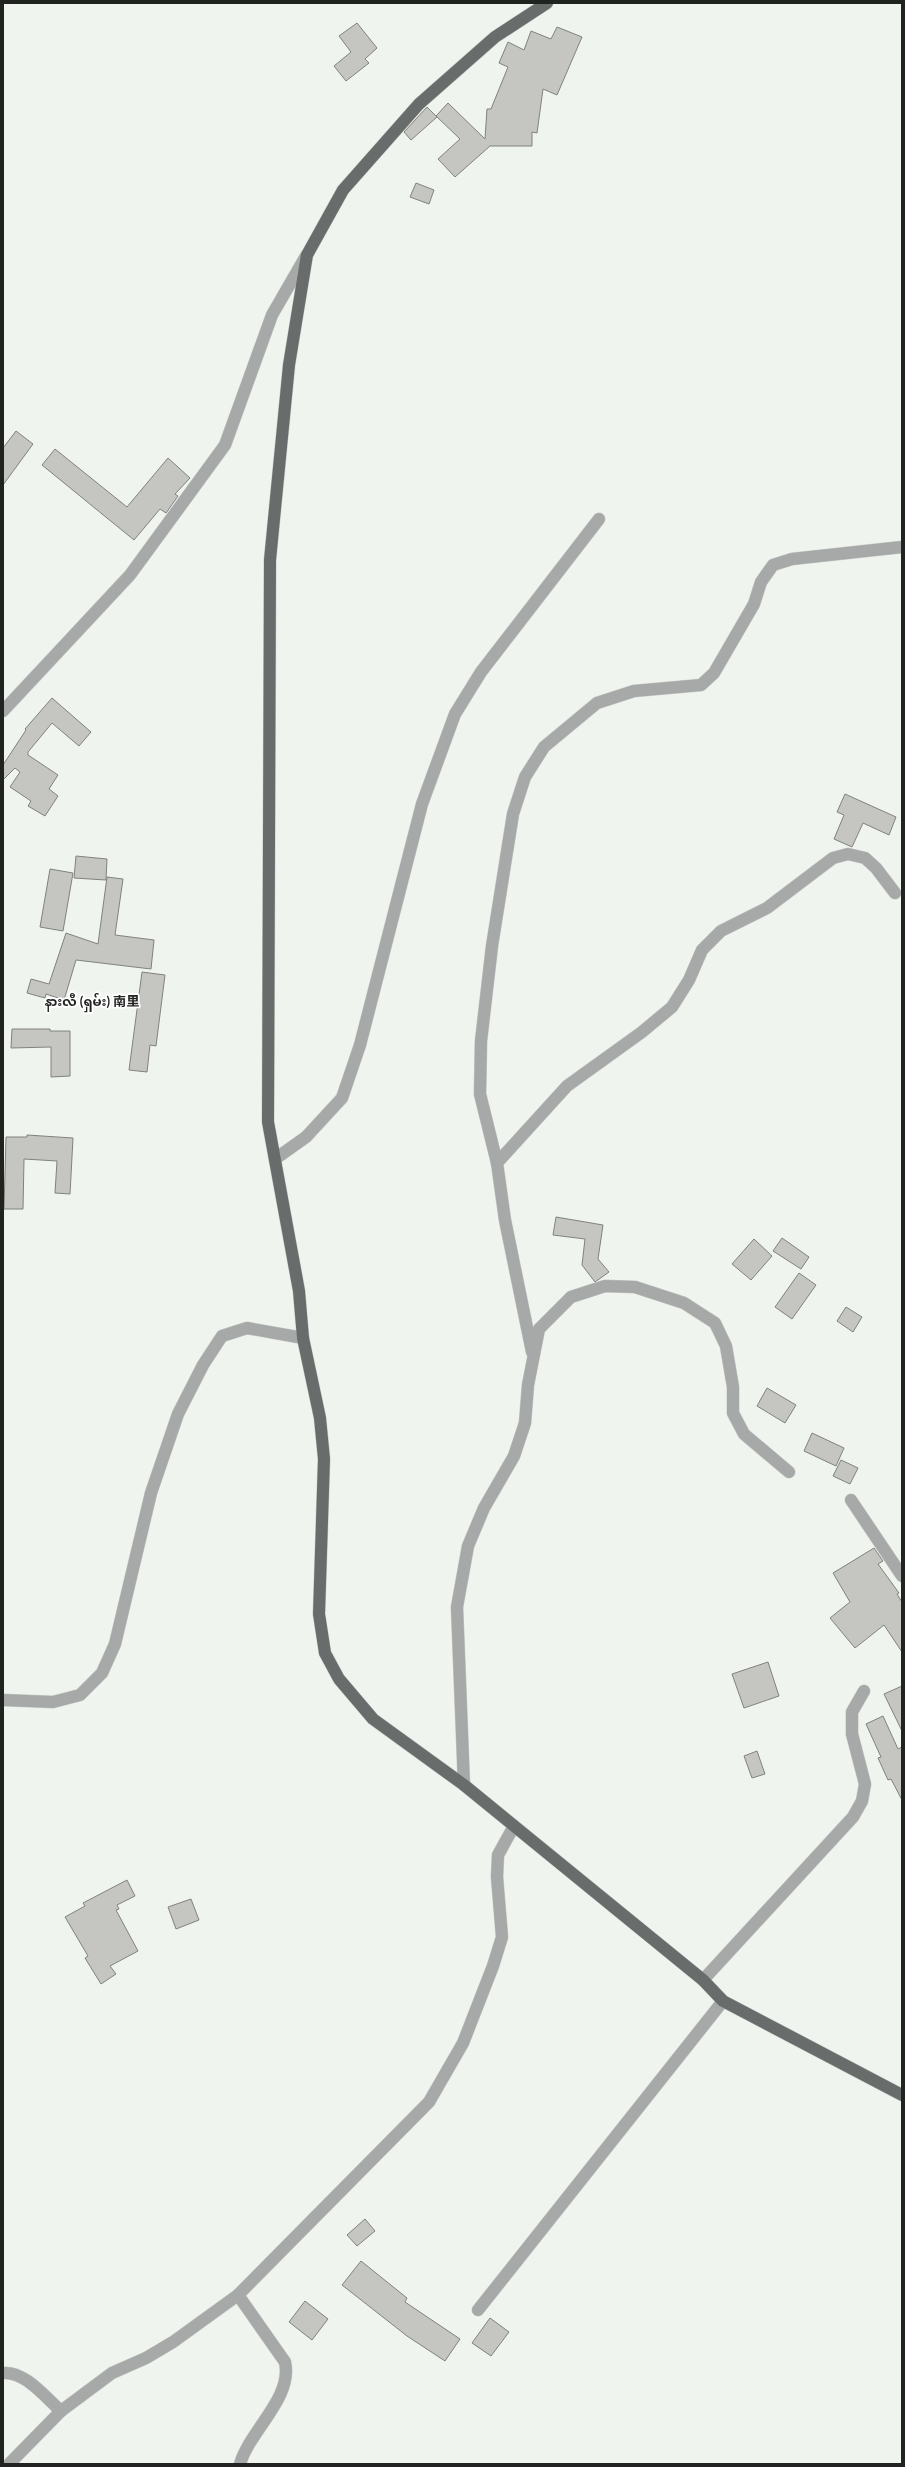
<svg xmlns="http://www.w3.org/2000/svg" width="905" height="2467" font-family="Lato,'Noto Sans SC','Noto Sans Myanmar',sans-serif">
<rect width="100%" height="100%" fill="#eff4ef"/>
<g fill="#c5c6c1" stroke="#80827d">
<path d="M357 23 377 48 365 59 369 63 346 81 334 66 351 52 339 36Z"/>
<path d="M557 27 582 37 557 95 543 89 537 133 532 132V146H490L455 177 438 159 460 139 436 116 448 103 485 139 487 109H491L508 67 499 63 508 42 524 50 531 31 551 39Z"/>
<path d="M427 107 437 117 411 140 404 132Z"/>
<path d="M416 183 434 190 429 204 410 197Z"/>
<path d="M16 431 33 444 3 485V448Z"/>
<path d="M55 449 127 507 168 458 190 478 175 494 178 496 166 513 160 509 134 540 42 465Z"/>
<path d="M52 698 91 732 79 746 52 723 28 752V755L58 775 49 789 58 796 45 816 28 806 31 801 10 787 20 772 15 768 3 780V765L26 730 25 729Z"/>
<path d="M845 794 896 817 889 835 863 823 852 847 834 839 844 815 837 812Z"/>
<path d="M76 856 107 859 106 880 74 878Z"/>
<path d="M50 869 73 873 63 931 40 927Z"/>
<path d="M107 877 123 879 115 935 154 940 151 969 76 960 64 1000 46 994 45 998 27 993 31 979 49 984 66 933 98 944Z"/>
<path d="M142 972 165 975 156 1046 150 1045 147 1072 129 1070Z"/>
<path d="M12 1029H50V1031H70V1076L51 1077V1047L11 1048Z"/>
<path d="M27 1135 73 1138 70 1194 55 1193 57 1161 24 1159 23 1209H4L6 1137H27Z"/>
<path d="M556 1217 603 1225 598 1259 609 1272 595 1282 582 1265 585 1239 553 1235Z"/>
<path d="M782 1238 809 1257 801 1269 773 1251Z"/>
<path d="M754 1239 772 1256 751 1280 732 1264Z"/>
<path d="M799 1273 816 1285 792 1319 775 1307Z"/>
<path d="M846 1307 862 1317 853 1332 837 1321Z"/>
<path d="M767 1388 796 1405 785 1423 757 1406Z"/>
<path d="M812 1433 844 1448 836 1466 804 1451Z"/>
<path d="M841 1460 858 1468 850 1484 833 1476Z"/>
<path d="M874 1548 883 1561 878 1564 899 1593 897 1594 902 1602V1652L884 1625 855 1648 830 1618 850 1602 833 1573Z"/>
<path d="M768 1662 779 1696 744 1708 732 1674Z"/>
<path d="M902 1686V1731L884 1694Z"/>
<path d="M883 1716 898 1749 902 1747V1800L891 1779 888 1780 878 1758 881 1757 866 1724Z"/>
<path d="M757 1751 765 1774 752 1778 744 1756Z"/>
<path d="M127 1880 135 1896 117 1905 119 1909 116 1910 138 1951 110 1966 116 1974 101 1984 85 1958 88 1956 65 1917 85 1906 83 1903Z"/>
<path d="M191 1899 199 1920 176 1929 168 1907Z"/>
<path d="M365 2219 375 2231 357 2246 347 2235Z"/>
<path d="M361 2261 407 2298 405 2302 460 2339 445 2361 407 2336 342 2285Z"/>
<path d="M305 2301 328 2319 312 2340 289 2322Z"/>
<path d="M490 2318 509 2332 491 2356 472 2343Z"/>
</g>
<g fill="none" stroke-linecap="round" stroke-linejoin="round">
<defs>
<g id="minor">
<path d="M3 711 130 575 225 445 272 315 306 256"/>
<path d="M275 1159 306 1137 342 1098 360 1045 422 804 455 714 481 672 599 519"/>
<path d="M497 1163 480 1094 481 1041 492 946 513 814 525 777 544 747 597 703 634 691 701 685 714 673 754 604 761 582 773 565 792 559 902 547"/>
<path d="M532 1352 505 1220 497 1163 567 1086 642 1032 672 1007 689 980 702 950 721 931 767 908 833 858 848 854 865 858 876 868 895 893"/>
<path d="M851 1500 902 1576"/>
<path d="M3 1700 53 1702 80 1695 102 1673 115 1644 151 1493 178 1414 203 1365 222 1336 247 1328 303 1338"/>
<path d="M464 1785 457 1607 468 1546 484 1508 514 1456 525 1423 528 1385 539 1329 571 1297 605 1286 635 1287 684 1303 715 1323 726 1346 733 1387V1413L744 1434 789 1472"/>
<path d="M703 1980 853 1817 862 1801 865 1784 852 1734V1712L864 1691"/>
<path d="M238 2295 285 2362C293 2398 250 2430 240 2464"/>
<path d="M478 2310 723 2001"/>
<path d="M3 2373C25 2371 45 2397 61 2411"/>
<path d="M9 2464 61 2411 112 2373 146 2358 173 2342 238 2295 429 2102 463 2043 493 1966 502 1937 497 1877 498 1855 514 1826"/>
</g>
<path id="major" d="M547 3 495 37 419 104 343 190 307 255 289 365 270 560 268 1122 299 1291 303 1338 320 1418 324 1459 319 1614 325 1653 339 1679 373 1719 464 1785 703 1980 723 2001 902 2095"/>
</defs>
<use href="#minor" stroke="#caceca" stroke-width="13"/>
<use href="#major" stroke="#caceca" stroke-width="13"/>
<use href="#minor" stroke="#a7a9a8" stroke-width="12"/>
<use href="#major" stroke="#686d6c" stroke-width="12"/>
</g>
<g text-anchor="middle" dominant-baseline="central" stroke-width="3.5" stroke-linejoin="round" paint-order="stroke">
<g font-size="13" font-weight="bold" fill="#212321" stroke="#fff">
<text x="92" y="1001">နားလီ (ရှမ်း) 南里</text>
</g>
</g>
<rect width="905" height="2467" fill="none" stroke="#212321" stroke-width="8"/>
</svg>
